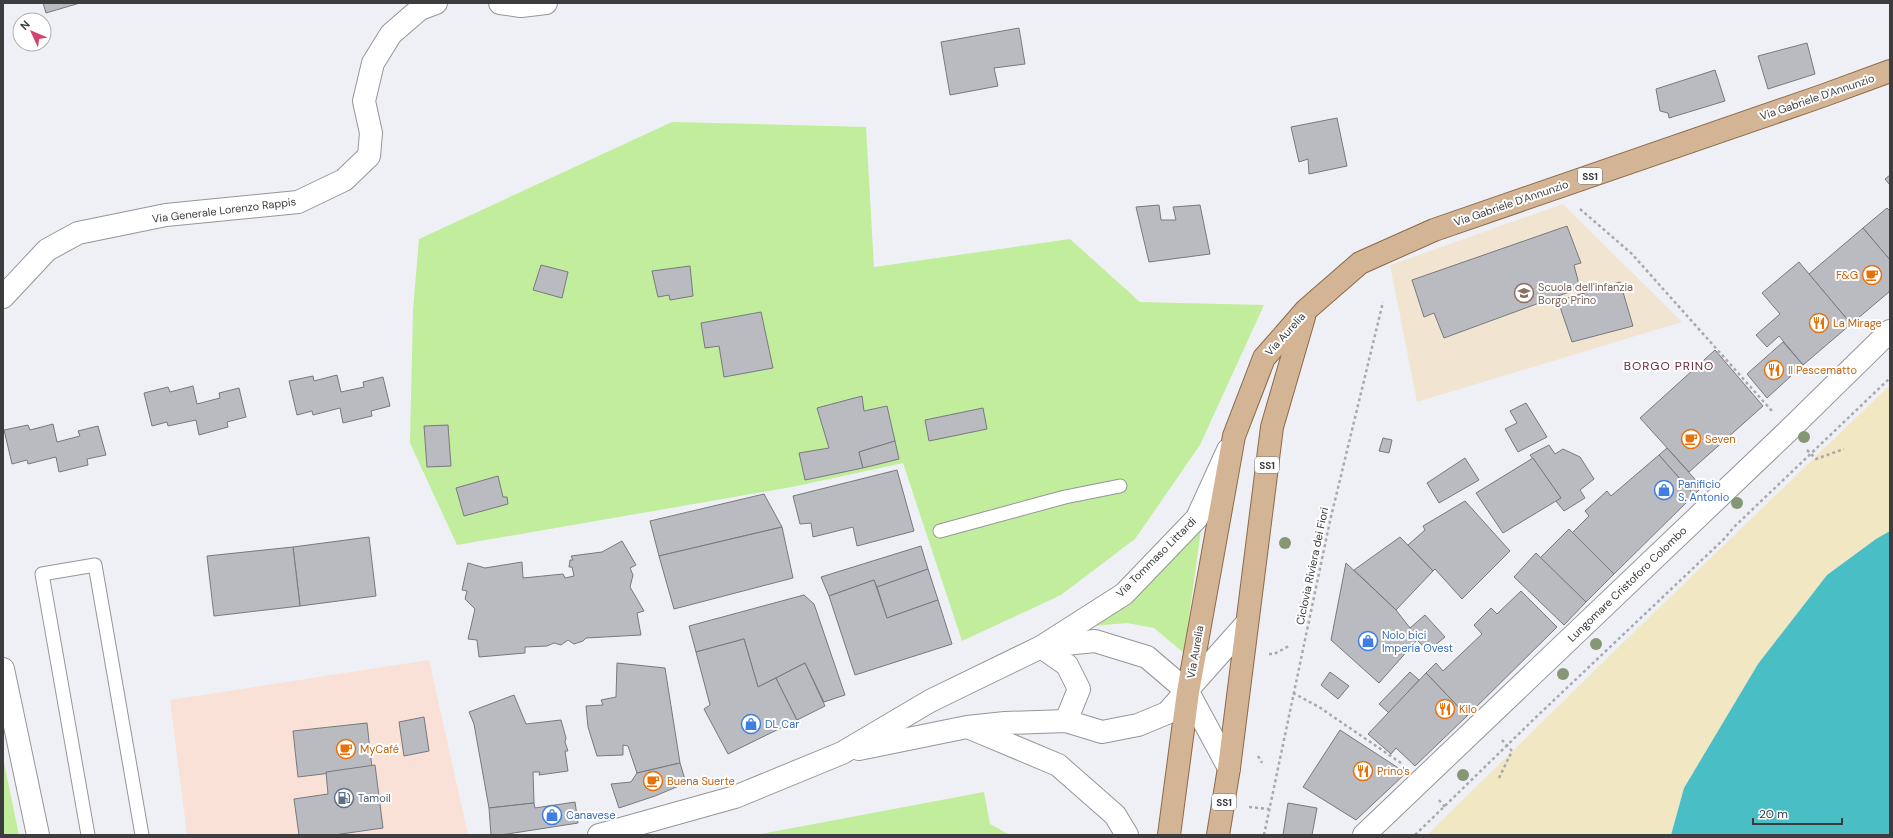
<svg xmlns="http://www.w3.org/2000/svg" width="1893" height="838" font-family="'DM Sans',sans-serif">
<rect width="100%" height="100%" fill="#eff0f5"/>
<path fill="#f9e1d7" d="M429 660 468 835H187L170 700Z"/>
<path fill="#f1e5d1" d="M1563 204 1682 322 1417 402 1390 265Z"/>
<g fill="#c1ed9d">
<path d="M672 122 866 127 874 267 1070 239 1140 302 1264 305 1200 445 1135 539 1061 595 962 641 903 463 792 487 457 545 410 443 413 310 419 239Z"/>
<path d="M1203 515 1184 653 1154 628 1127 623 1092 626Z"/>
<path d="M3 758 19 835H3Z"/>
<path d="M984 792 990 824 1010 835H756Z"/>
</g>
<path fill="#f1e7c2" d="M1890 385V531L1876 539 1827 575 1758 664 1684 788 1671 835H1427L1637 629Z"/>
<path fill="#49bec5" d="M1890 531V835H1671L1684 788 1758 664 1827 575 1876 539Z"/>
<g fill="#babbc0" stroke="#78797d">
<path d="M43 3H80L46 13Z"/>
<path d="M1019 28 1025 64 994 68 998 86 950 95 941 42Z"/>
<path d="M1807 43 1815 74 1768 89 1758 56Z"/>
<path d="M1715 70 1725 101 1669 118 1668 113 1660 111 1656 89Z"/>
<path d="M1337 118 1347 166 1309 174 1308 159 1299 162 1291 127Z"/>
<path d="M1890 175V185L1885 179Z"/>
<path d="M1159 205 1161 220H1176L1173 207 1200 205 1210 254 1149 262 1136 207Z"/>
<path d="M1887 208 1890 211V260L1863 228Z"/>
<path d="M1567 226 1581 263 1574 265 1580 288 1444 338 1434 313 1424 317 1412 280Z"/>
<path d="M1863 228 1890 260V294L1889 292 1851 324 1809 274Z"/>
<path d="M1799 262 1851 324 1803 365 1779 336 1767 347 1756 335 1780 314 1762 293Z"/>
<path d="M541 265 568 272 562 298 533 290Z"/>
<path d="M690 266 693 296 670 300 669 295 658 297 652 271Z"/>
<path d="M1620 282 1633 326 1572 342 1558 301Z"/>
<path d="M761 312 773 368 724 377 719 346 705 348 701 323Z"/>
<path d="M1783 342 1803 365 1767 398 1747 374Z"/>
<path d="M1715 350 1763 406 1689 472 1640 418Z"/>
<path d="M337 375 341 392 364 387 363 382 383 377 390 406 371 411 372 416 343 423 340 408 313 415 312 411 297 415 289 381 313 376 314 381Z"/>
<path d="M193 386 197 404 220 398 219 393 239 388 246 417 227 422 228 427 199 435 196 420 168 426 167 422 152 426 144 393 168 387 170 392Z"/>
<path d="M862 396 864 411 887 406 895 441 859 452 863 468 805 480 799 453 829 448 817 408Z"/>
<path d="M1526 403 1547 437 1518 452 1505 429 1517 423 1510 411Z"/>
<path d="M983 408 987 429 929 441 925 420Z"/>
<path d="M53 424 57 442 80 436 78 431 98 426 106 455 87 459 88 465 59 472 56 457 28 464 27 460 12 464 4 430 28 425 30 430Z"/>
<path d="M448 425 451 466 427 467 424 426Z"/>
<path d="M1383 438 1392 440 1389 453 1379 451Z"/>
<path d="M895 441 899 459 863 468 859 452Z"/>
<path d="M1549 445 1555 454 1563 449 1580 457 1594 479 1580 490 1585 498 1564 511 1555 500 1561 498 1530 455Z"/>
<path d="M1667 448 1702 487 1694 495 1659 455Z"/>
<path d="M1659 455 1694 495 1614 574 1572 533 1589 516 1585 511 1607 491 1611 496Z"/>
<path d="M1465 458 1479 480 1439 503 1427 483Z"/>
<path d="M1533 458 1561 498 1503 533 1476 493Z"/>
<path d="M897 470 914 531 857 546 853 527 813 537 811 523 800 524 793 496Z"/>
<path d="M498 476 503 497H507L508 504 464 516 456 488Z"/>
<path d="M764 494 782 527 659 556 650 521Z"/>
<path d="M1465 501 1510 551 1462 599 1435 569 1433 571 1408 545 1425 530 1423 526Z"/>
<path d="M782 527 793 578 674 609 659 556Z"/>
<path d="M1569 529 1614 574 1586 602 1540 558Z"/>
<path d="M369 537 376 596 300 606 293 547Z"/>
<path d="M1400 537 1433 571 1396 610 1354 570Z"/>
<path d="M622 541 636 565 630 568 633 575 630 587 644 611 637 613 641 635 586 638 583 641 574 644 568 640 561 645 554 643 547 646 525 647V653L479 657 477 640 468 639 475 609 465 599 467 591 462 590 468 563 485 568 522 562 523 578 563 574 565 578 574 576 572 567H569L570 560H573L571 556 602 552Z"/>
<path d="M921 546 928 569 877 587 874 580 829 596 821 577Z"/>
<path d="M293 547 300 606 214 616 207 556Z"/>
<path d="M1536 553 1586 602 1564 625 1514 577Z"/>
<path d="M1346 563 1396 610 1410 628 1425 615 1445 637 1428 651 1417 640 1379 683 1331 640Z"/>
<path d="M928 569 938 600 887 618 877 587Z"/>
<path d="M874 580 887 618 938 600 952 644 855 675 829 596Z"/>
<path d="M1521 591 1557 627 1467 716 1426 673 1436 663 1443 671 1482 634 1474 625 1491 608 1497 614Z"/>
<path d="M804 595 814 604 845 695 824 702 805 663 758 687 744 639 696 652 689 626Z"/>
<path d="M744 639 758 687 776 678 797 720 728 754 704 709 710 705 696 652Z"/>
<path d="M617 663 665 668 680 763 637 773 628 746 623 745V755L597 756 588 727 586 706 603 705 601 700 616 697Z"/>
<path d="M805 663 825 706 797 720 776 678Z"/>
<path d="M1330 672 1349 686 1338 699 1321 685Z"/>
<path d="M1410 672 1419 680 1389 713 1379 704Z"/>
<path d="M1426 673 1467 716 1415 766 1396 748 1391 754 1368 734Z"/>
<path d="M514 695 526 724 561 720 566 738 565 742 568 751H565L568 771 539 775 540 772H533L534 803 489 808 474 724 469 712Z"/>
<path d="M424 717 429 751 404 756 399 722Z"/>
<path d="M367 723 372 768 298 777 293 731Z"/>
<path d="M1340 730 1406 773 1356 820 1303 787Z"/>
<path d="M680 763 686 783 655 796 619 808 611 784 631 782 637 773Z"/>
<path d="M375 765 383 828 334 835H299L294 799 328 794 326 772Z"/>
<path d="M575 802 578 823 501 835H491L489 808 534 803 535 808Z"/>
<path d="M1288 803 1317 808 1312 835H1283Z"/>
</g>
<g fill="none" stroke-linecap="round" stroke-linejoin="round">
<defs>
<g id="service">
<path d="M940 531 1065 497 1120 486"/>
<path d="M88 835 42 574 95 565 142 835"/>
</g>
<g id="minor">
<path d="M500 3 521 6 546 3"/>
<path d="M3 297 47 250 78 233 166 215 298 202 344 180 369 156 371 133 364 101 373 63 391 34 420 9 436 3"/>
<path d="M3 669 38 835"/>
<path d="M1364 835 1789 430 1890 331"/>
</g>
<g id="secondary">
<path d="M1045 646 1095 641 1147 657 1188 692 1229 768"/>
<path d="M1041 647 1067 665 1079 689 1066 721"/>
<path d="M970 728 1058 765 1115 815 1127 835"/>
<path d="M859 749 967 727 1005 723 1066 721 1102 732 1138 725 1167 713 1246 624"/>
<path d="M599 835 735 797 842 753 930 701 1041 647 1124 594 1197 518 1228 450"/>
</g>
<g id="primary">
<path d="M1169 835 1188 692 1234 436 1264 358 1306 310 1360 263 1434 230 1822 96 1890 71"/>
<path d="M1218 835 1229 768 1272 427 1304 317"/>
</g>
</defs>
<use href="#service" stroke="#94969a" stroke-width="15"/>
<use href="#minor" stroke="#94969a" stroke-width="24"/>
<use href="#secondary" stroke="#94969a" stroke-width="24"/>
<use href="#primary" stroke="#8b6a48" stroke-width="24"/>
<g stroke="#a8a9ad" stroke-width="2.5" stroke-dasharray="3 3" stroke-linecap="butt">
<path d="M1580 209 1631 253 1772 411"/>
<path d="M1807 450 1816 459 1844 449"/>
<path d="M1269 654H1274L1289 646"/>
<path d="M1293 693 1319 707 1401 763"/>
<path d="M1258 756 1262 763"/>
<path d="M1499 778 1512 751 1502 740"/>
<path d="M1439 800 1445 807"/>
<path d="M1249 807 1269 809"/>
<path d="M1264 835 1330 521 1383 302"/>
<path d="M1415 835 1533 720 1724 539 1734 527 1890 378"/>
</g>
<use href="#service" stroke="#fff" stroke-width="13"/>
<use href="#minor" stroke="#fff" stroke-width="22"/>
<use href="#secondary" stroke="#fff" stroke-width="22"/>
<use href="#primary" stroke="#d3b494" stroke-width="22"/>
</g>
<g fill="#869776">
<circle cx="1804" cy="437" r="6"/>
<circle cx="1737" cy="503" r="6"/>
<circle cx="1285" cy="543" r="6"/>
<circle cx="1596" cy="644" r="6"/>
<circle cx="1563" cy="674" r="6"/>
<circle cx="1463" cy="775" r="6"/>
</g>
<defs>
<symbol id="cafe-ring" viewBox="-11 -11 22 22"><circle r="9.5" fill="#fff" stroke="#e8710a" stroke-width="1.5"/><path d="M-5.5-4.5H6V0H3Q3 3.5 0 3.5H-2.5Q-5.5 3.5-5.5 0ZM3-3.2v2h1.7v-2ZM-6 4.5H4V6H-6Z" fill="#e8710a"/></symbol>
<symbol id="school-ring" viewBox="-11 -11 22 22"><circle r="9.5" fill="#fff" stroke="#8d6e63" stroke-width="1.5"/><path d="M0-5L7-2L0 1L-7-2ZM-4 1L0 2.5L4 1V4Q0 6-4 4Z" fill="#8d6e63"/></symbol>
<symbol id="restaurant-ring" viewBox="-11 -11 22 22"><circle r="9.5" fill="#fff" stroke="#e8710a" stroke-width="1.5"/><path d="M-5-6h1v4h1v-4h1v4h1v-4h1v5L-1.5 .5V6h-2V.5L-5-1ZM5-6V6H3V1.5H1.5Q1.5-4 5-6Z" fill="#e8710a"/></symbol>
<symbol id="shop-ring" viewBox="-11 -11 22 22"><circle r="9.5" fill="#fff" stroke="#3f7fe0" stroke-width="1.5"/><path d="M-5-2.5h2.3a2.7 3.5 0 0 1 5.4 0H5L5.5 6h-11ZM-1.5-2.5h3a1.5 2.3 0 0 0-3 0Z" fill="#3f7fe0"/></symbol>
<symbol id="fuel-ring" viewBox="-11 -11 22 22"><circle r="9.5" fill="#fff" stroke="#5c6f8a" stroke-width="1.5"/><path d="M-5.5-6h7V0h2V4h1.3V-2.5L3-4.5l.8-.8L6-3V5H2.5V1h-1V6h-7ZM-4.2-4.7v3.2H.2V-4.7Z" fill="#5c6f8a"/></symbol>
</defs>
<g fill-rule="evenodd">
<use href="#cafe-ring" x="1861" y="264" width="22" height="22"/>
<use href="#school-ring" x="1513" y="282" width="22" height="22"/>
<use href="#restaurant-ring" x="1808" y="312" width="22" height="22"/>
<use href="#restaurant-ring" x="1763" y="359" width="22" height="22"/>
<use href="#cafe-ring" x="1680" y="428" width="22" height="22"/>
<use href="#shop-ring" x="1653" y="479" width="22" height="22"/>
<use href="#shop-ring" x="1357" y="630" width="22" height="22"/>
<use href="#restaurant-ring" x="1434" y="698" width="22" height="22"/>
<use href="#shop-ring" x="740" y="713" width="22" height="22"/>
<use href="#cafe-ring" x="335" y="738" width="22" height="22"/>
<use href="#restaurant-ring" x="1352" y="760" width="22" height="22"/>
<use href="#cafe-ring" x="642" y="770" width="22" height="22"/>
<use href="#fuel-ring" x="333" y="787" width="22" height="22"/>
<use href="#shop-ring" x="541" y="804" width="22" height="22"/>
</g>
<g text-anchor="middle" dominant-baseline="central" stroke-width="4" stroke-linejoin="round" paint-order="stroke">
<g fill="#fff" stroke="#767678" stroke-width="1">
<rect x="1578" y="168" width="24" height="16" rx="3"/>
<rect x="1255" y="457" width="24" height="16" rx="3"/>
<rect x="1212" y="794" width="24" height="16" rx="3"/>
</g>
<g font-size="10" font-weight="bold" fill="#3c3c3e">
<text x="1590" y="176">SS1</text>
<text x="1267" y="465">SS1</text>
<text x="1224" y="802">SS1</text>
</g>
<g font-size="11" fill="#3c3c3e" stroke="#fff">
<text transform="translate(1817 97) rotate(-19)">Via Gabriele D'Annunzio</text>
<text transform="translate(1511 203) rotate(-19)">Via Gabriele D'Annunzio</text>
<text transform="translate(224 210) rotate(-7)">Via Generale Lorenzo Rappis</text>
<text transform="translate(1285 334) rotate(-48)">Via Aurelia</text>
<text transform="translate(1156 557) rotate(-45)">Via Tommaso Littardi</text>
<text transform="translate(1312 566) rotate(-78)">Ciclovia Riviera dei Fiori</text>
<text transform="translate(1627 584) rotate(-44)">Lungomare Cristoforo Colombo</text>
<text transform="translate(1195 652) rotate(-80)">Via Aurelia</text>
</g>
<g font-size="11" fill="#c56008" stroke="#fff" text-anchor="start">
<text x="1858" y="275" text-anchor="end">F&amp;G</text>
<text x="1833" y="323">La Mirage</text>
<text x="1788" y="370">Il Pescematto</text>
<text x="1705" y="439">Seven</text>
<text x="1459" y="709">Kilo</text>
<text x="360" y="749">MyCafé</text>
<text x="1377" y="771">Prino's</text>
<text x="667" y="781">Buena Suerte</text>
</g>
<g font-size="11" fill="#785e54" stroke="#fff" text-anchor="start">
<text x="1538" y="287">Scuola dell'infanzia<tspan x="1538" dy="13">Borgo Prino</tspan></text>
</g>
<g font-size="11" fill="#366cbe" stroke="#fff" text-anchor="start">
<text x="1678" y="484">Panificio<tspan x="1678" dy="13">S. Antonio</tspan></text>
<text x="1382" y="635">Nolo bici<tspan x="1382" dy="13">Imperia Ovest</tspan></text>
<text x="765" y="724">DL Car</text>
<text x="566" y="815">Canavese</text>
</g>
<g font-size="11" fill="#4e5e75" stroke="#fff" text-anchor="start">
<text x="358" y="798">Tamoil</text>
</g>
<g font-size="12" letter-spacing="1" fill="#631f33" stroke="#fff">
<text x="1669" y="366">BORGO PRINO</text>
</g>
</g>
<rect width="1893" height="838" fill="none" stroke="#3c3c3e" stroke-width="8"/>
<g transform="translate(32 32) rotate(314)"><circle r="19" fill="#ffffff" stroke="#b1b1b2"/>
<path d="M0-3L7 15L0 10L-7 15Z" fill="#d2446f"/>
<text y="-6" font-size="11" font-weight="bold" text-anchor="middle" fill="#3c3c3e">N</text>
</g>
<path d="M1753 818v6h89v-6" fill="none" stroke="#3c3c3e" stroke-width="2"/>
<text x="1759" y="818" font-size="12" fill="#3c3c3e" stroke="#ffffff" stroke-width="3" paint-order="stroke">20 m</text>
</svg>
